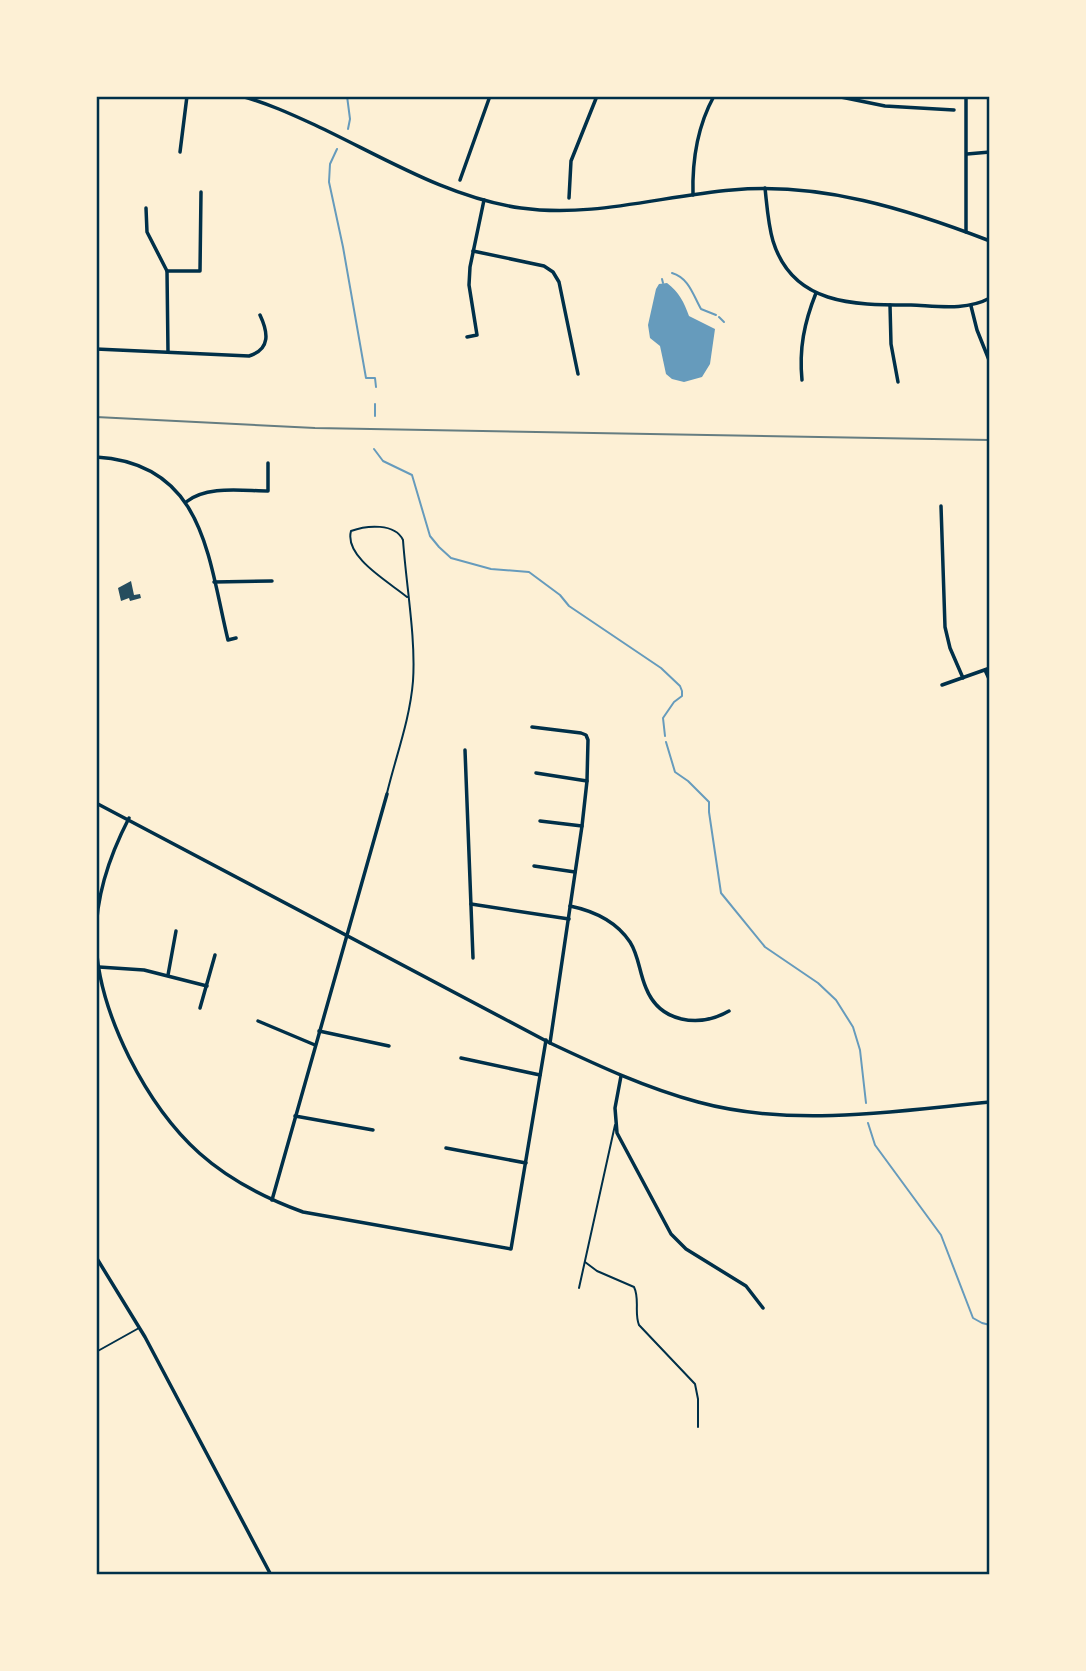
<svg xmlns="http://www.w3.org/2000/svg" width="1086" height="1671" font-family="'Titillium Web',sans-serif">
<rect width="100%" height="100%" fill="#fdf0d5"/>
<path fill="#669bbc" d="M667 283C679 292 684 302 689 316L715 329 710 364 702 377 684 382 672 379 666 374 660 346 650 338 648 325 656 289 659 284Z"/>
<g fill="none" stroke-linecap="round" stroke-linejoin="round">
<g stroke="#669bbc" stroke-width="2">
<path d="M347 96 350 119 348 129"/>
<path d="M337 149 330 164 329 182 343 247 366 378H375L376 387"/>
<path d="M672 273C689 278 693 295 701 309L716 315"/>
<path d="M662 279 663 283"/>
<path d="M719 317 724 322"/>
<path d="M375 416V404"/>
<path d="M374 449 383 461 412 475 430 536 439 547 451 558 491 569 529 572 560 595 569 606 661 668 680 686 682 691V696L674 702 663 718 665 736"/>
<path d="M666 742 675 772 688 781 709 802V812L721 893 765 947 818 983 836 1000 853 1027 860 1050 866 1103"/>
<path d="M868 1123 875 1145 941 1235 973 1318 982 1323 990 1325"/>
</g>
</g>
<path fill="#264d5e" d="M131 581 134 595 140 594 141 598 130 601 129 598 121 601 118 588Z"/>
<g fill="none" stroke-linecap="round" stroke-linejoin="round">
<g stroke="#003049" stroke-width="2">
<path d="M387 793C396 756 410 719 413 681 416 638 406 584 403 540 395 523 367 525 351 531 344 557 389 582 407 597"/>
<path d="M585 1262 597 1271 634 1287C640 1299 634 1313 639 1325L695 1384 698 1399V1427"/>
<path d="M579 1288 615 1125"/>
<path d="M96 1352 139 1328"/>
</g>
<g stroke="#003049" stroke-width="3.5">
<path d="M836 96 885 106 954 110"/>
<path d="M180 152 187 96"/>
<path d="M967 154 990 152"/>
<path d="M460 180 490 96"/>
<path d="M765 188C767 206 768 224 773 241 793 306 856 305 911 305 937 306 966 311 990 298"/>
<path d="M693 195C692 160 697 127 714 96"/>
<path d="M569 198 571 161 597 96"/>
<path d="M146 208 147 232 167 271 168 352"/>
<path d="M966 232V96"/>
<path d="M473 251 544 266 553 272 559 282 578 374"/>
<path d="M167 271H200L201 192"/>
<path d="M890 305 891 344 898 382"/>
<path d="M971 306 977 330 989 360"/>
<path d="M467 337 477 335 469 285 470 267 484 200"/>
<path d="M96 349 249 356C271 349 268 332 260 315"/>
<path d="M802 380C799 349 804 323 816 293"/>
<path d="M96 457C204 463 208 557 228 640L236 638"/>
<path d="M186 502C207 485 243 491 268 491V463"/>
<path d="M941 506 945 627 950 648 963 678"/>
<path d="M214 582 272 581"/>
<path d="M985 670 990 681"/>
<path d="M942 685 990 668"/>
<path d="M532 727 581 733 586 735 588 740 587 781 582 826 550 1043"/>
<path d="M465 750 473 958"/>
<path d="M536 773 587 781"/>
<path d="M96 803 550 1043C599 1066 646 1088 698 1102 793 1128 894 1111 990 1102"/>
<path d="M129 818C84 905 86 970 129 1057 170 1138 218 1181 303 1212L511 1249 546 1040"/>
<path d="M540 821 582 826"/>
<path d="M534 866 575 872"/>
<path d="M471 904 569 919"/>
<path d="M570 906C594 911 616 921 630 942 639 956 639 972 646 988 660 1023 699 1028 729 1011"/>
<path d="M99 967 144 970 207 986"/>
<path d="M168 975 176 931"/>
<path d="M200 1008 215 955"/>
<path d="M258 1021 315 1045"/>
<path d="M319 1031 389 1046"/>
<path d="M461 1058 540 1075"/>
<path d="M621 1076 615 1108 617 1133 671 1234 686 1249 746 1286 763 1308"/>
<path d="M295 1116 373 1130"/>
<path d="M446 1148 526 1163"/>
<path d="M272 1200 387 794"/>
</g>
<g stroke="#003049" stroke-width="3.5">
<path d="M241 96C267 103 291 114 315 125 381 156 448 198 521 208 592 218 661 196 732 190 821 182 907 209 990 241"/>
<path d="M96 1257 145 1337 271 1575"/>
</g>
<path stroke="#657d81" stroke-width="2" d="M96 417 315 428 990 440"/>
</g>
<rect width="1086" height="1671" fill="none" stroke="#fdf0d5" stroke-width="196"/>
<rect x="98" y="98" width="890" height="1475" fill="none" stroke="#003049" stroke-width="2.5"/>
</svg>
